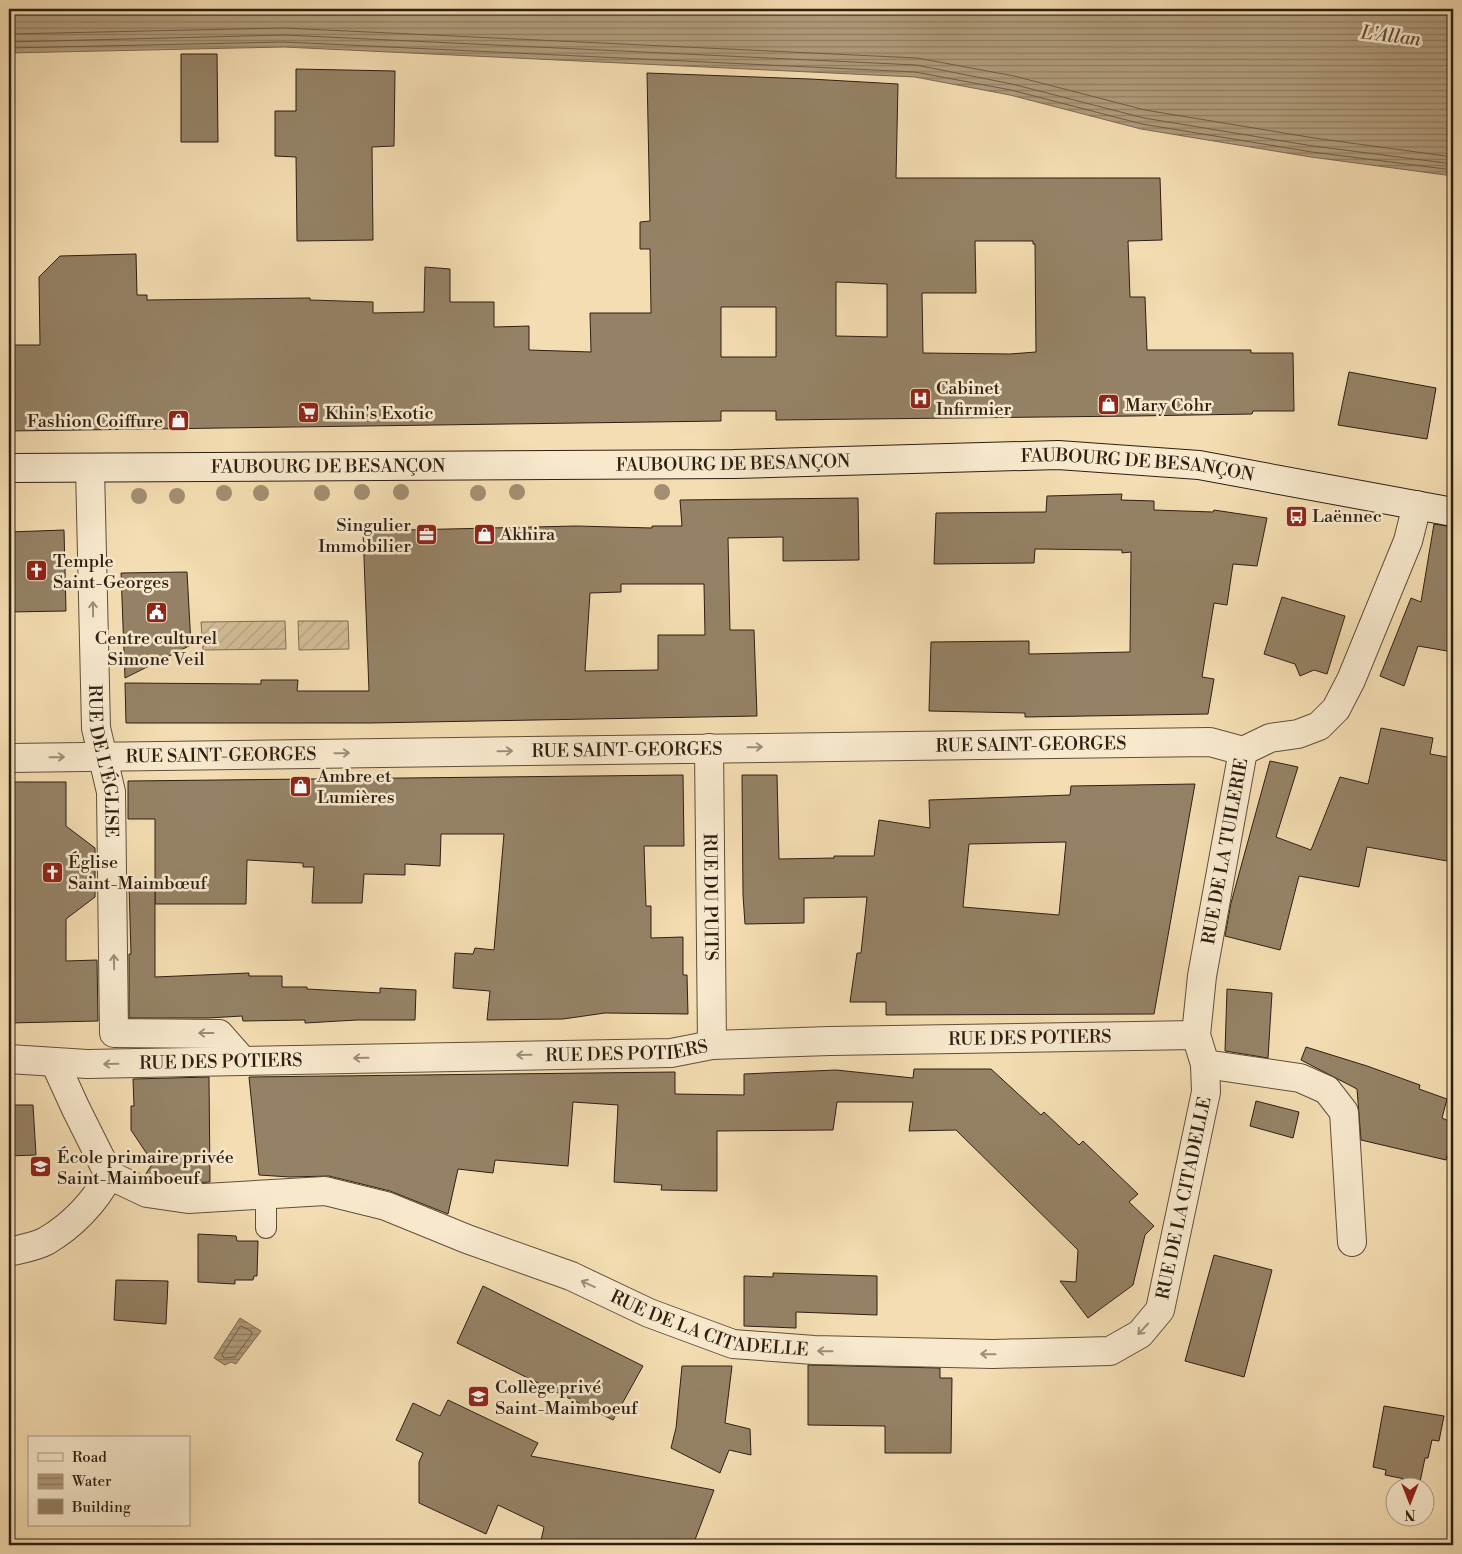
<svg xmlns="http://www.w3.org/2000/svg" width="1462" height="1554" font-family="'Libre Bodoni',serif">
<defs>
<pattern id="garden-furrows" width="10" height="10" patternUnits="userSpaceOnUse" patternTransform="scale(1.25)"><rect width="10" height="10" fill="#d2bd97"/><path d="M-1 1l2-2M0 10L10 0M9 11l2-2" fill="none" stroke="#b5a281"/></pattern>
<pattern id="water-rules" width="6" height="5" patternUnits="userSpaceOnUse" patternTransform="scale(1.25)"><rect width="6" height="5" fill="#b19c7c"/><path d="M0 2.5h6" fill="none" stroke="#907f64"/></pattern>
</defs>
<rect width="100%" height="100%" fill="#f4ddb2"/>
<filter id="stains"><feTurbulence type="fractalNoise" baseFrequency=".004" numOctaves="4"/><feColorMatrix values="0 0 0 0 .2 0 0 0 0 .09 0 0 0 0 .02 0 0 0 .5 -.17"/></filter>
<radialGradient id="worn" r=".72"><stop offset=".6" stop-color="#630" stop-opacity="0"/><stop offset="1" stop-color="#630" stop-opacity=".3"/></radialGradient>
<g fill="url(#garden-furrows)" stroke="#806e55">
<path d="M285 621 286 649 203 650 201 622Z"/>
<path d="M298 621H348L349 649 299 650Z"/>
</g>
<g fill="url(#water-rules)" stroke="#7d6a52">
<path d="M9 9H1453V176L1311 157 1141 129 1010 95 915 77 284 47 9 53Z"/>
<path d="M240 1318 261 1331 236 1364 231 1362 225 1365 214 1358Z"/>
</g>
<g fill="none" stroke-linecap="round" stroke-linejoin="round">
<g stroke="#705e48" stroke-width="1">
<path d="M9 34 284 28 917 58 1014 76 1145 110 1314 138 1453 157"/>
<path d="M9 42 284 35 916 65 1012 84 1144 118 1313 146 1453 164"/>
<path d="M9 48 284 42 915 72 1011 90 1142 124 1312 152 1453 170"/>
<path d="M241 1326 251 1331 252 1334 235 1357 224 1358 222 1355Z"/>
</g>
</g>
<g fill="#958266" stroke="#2e1f13" fill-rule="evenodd">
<path d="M181 54H217L218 142H181Z"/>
<path d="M296 69 395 71 394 146 372 147 373 240 297 241 296 157 275 156V111H296Z"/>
<path d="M647 73 810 79 898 84 896 178H1160L1162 240 1128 241 1130 297H1145L1147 350H1251V353H1293L1294 411H1253L1252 414 1134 416 776 420V411H721V421L9 431V345H40L39 277 60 256 136 254 137 295H147V300L310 298V300L373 302V313L424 312 425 267 450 269V302H494V327L529 326V350L591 352 590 313H651L650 249H640V222L650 221ZM975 241H1033V244H1035L1036 352 1010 354 923 353 922 293H976ZM836 282 887 284V337L836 336ZM721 307H776V357H721Z"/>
<path d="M1349 372 1436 388 1427 439 1338 425Z"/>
<path d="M1122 494 1121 500 1154 501V510L1213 512 1214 510 1267 518 1257 566 1233 564 1227 605 1214 603 1202 677 1214 679 1208 714 1025 717V713L929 711 931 642 1029 641V654L1130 652 1131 552 1122 553V550L1035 549 1034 563 934 564 936 513 1046 512 1047 496Z"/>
<path d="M858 498 859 560 783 561V537L728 538 730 630H754L757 716 370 723H126L125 683 261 684V680H298L297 691H369L363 531 576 526 652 528V526H682L680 500ZM621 584H704L705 635H658V670L585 671 590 593 621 592Z"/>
<path d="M1434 524 1453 527V652L1418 646 1404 686 1380 676 1411 598 1421 602Z"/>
<path d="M64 530 66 611 9 612V532Z"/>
<path d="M187 572 191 645 125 678 121 573Z"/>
<path d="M1282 597 1345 616 1327 674 1314 670 1300 676 1295 664 1264 654Z"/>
<path d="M1381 728 1433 738 1430 754 1453 758V862L1367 847 1359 887 1299 876 1280 950 1225 936 1231 903 1270 761 1298 767 1276 837 1311 850 1340 777 1368 784Z"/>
<path d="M683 775 684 846H644L646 906H651V938L683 937V975H687L688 1014 605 1013 563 1019 487 1020 490 991 453 988 455 953 473 954 475 948 494 950 504 834H441L440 866 405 864V875L364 874 362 903H312L314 867H303V863L247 860 246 904H155V819H128V781Z"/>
<path d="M742 775H777L779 859 834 858V856H874L879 820 930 828 929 800 1070 795 1071 786 1195 784 1154 1014 886 1015V1002H850L857 953H861L867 897 804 898V923L745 924 743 895ZM1066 842 1059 915 963 907 969 844Z"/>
<path d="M15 782H66V826L95 848V897L66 919V961L97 960 98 1021 9 1023V793Z"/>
<path d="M129 885H155V977L249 973V976H282V987H307V989L380 993V988L416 990 415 1020H357L305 1023V1020L243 1021 242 1016 208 1018H129V954H131Z"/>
<path d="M1227 989 1272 993 1268 1058 1225 1051Z"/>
<path d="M1306 1047 1367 1066 1420 1085 1419 1089 1447 1099 1442 1118 1453 1123V1126L1446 1160 1361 1140 1357 1089 1301 1060Z"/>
<path d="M914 1069H991L1041 1115 1044 1112 1079 1145 1083 1141 1138 1194 1129 1202 1154 1226 1145 1235 1133 1285 1088 1318 1060 1281 1076 1282 1078 1250 956 1130 909 1131 913 1102H837L833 1130 717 1131V1191L661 1190 662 1185 614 1182 618 1105 573 1102 568 1166 495 1160 493 1173 458 1169 448 1214 390 1191 329 1176 290 1177 259 1175 249 1077 675 1072V1094L744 1095V1074L836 1070 913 1078Z"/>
<path d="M209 1077 210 1182 189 1183 152 1178 145 1175 153 1163 131 1130V1106H134L133 1079Z"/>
<path d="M1256 1101 1299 1112 1293 1138 1250 1126Z"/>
<path d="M9 1105H33L36 1155 9 1156Z"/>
<path d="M198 1234 236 1236 237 1241H258L257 1276H254L253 1280H235V1284L198 1282Z"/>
<path d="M1214 1255 1272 1270 1244 1377 1185 1361Z"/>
<path d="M773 1273 877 1276V1315L796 1312V1328L744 1326V1276L773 1277Z"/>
<path d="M116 1280 168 1281 166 1324 114 1320Z"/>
<path d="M483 1286 643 1366 613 1420 457 1343Z"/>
<path d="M808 1365 940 1368V1378H952L951 1453H885V1426L808 1425Z"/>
<path d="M682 1366H732L725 1423 750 1429 751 1455 729 1450 720 1473 671 1448 676 1428Z"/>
<path d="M448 1400 538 1443 531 1456 714 1490 693 1545H540L544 1527 498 1505 486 1534 419 1503V1462L423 1453 396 1440 413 1403 440 1416Z"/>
<path d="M1384 1406 1444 1416 1439 1441 1432 1440 1428 1458H1425L1420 1482 1385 1475 1386 1470 1373 1467Z"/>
</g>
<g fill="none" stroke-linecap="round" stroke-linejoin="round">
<defs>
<path id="service" d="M266 1228V1195"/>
<g id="minor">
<path id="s1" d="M90 468 96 728 111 792 114 1033 219 1034 242 1060"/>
<path id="s2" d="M709 748 712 1045"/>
<path id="s3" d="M9 1059 87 1064 671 1053 712 1045 830 1041 1196 1035"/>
<path id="s4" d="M55 1063 76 1109 109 1175 147 1193 188 1199 325 1191 386 1206 467 1239 571 1276 649 1313 733 1344 814 1350 993 1354 1110 1351 1140 1334 1160 1310 1206 1092 1205 1064 1196 1035 1202 976 1243 751"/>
<path d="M1205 1064 1300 1078 1327 1090 1344 1112 1352 1242"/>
<path d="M9 1252C20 1249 35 1247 46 1241 72 1226 96 1201 109 1175"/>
</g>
<g id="tertiary">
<path id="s5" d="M9 758 1210 742 1243 751 1270 738 1298 734 1319 726 1336 709 1351 680 1408 541 1417 505"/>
</g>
<g id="secondary">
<path id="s6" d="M9 468 734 464 1058 455 1199 465 1453 512"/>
</g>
</defs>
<use href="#service" stroke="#604e3b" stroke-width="22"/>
<use href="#minor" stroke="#604e3b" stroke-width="30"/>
<use href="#tertiary" stroke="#604e3b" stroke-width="30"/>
<use href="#secondary" stroke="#2e1f13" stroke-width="30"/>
<use href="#service" stroke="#f8e9cd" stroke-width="20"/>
<use href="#minor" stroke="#f8e9cd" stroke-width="28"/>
<use href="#tertiary" stroke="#f8e9cd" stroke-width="28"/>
<use href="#secondary" stroke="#f8e9cd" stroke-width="28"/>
</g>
<g fill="#a28e71">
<circle cx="362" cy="492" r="8"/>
<circle cx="401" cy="492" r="8"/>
<circle cx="517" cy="492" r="8"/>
<circle cx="662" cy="492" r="8"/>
<circle cx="224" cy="493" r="8"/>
<circle cx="261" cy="493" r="8"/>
<circle cx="322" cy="493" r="8"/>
<circle cx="478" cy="493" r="8"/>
<circle cx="139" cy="496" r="8"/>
<circle cx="177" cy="496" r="8"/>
</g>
<defs><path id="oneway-shaft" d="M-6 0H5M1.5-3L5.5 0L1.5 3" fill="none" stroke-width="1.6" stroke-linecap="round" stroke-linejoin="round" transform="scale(1.25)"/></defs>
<g stroke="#9d8e79">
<use href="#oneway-shaft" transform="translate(93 609) rotate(-91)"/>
<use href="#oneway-shaft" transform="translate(755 747) rotate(-1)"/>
<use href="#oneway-shaft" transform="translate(505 751) rotate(-1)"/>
<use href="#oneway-shaft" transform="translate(342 753) rotate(-1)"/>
<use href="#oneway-shaft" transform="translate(57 757) rotate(-1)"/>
<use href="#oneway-shaft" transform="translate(114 962) rotate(-91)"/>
<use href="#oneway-shaft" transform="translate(206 1033) rotate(-180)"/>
<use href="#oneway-shaft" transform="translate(524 1055) rotate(179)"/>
<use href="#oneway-shaft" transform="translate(361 1058) rotate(179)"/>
<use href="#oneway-shaft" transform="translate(111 1064) rotate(179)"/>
<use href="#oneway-shaft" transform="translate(588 1284) rotate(-155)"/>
<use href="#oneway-shaft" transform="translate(1143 1329) rotate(133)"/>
<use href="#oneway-shaft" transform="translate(825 1351) rotate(-179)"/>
<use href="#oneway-shaft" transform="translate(988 1354) rotate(-179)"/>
</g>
<defs>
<symbol id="hospital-square" viewBox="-11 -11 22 22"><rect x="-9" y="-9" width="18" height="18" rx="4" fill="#8f2418" stroke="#f8e9cd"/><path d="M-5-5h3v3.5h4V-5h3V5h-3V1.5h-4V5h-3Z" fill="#fff"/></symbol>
<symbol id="shop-square" viewBox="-11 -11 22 22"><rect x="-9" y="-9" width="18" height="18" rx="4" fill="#8f2418" stroke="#f8e9cd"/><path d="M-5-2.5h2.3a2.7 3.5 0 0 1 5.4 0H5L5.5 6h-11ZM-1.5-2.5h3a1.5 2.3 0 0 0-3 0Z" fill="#fff"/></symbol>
<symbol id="supermarket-square" viewBox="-11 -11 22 22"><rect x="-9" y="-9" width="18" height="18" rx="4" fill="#8f2418" stroke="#f8e9cd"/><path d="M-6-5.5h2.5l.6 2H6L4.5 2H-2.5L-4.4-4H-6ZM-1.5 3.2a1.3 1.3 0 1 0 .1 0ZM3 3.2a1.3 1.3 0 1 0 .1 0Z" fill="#fff"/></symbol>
<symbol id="bus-square" viewBox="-11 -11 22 22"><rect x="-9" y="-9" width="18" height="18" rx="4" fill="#8f2418" stroke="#f8e9cd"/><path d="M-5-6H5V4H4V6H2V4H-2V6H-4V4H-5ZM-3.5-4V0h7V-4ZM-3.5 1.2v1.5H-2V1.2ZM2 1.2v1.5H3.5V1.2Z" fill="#fff"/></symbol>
<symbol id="office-square" viewBox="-11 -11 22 22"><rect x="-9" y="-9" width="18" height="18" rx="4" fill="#8f2418" stroke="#f8e9cd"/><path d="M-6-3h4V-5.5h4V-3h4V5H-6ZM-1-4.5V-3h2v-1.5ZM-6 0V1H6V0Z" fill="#fff"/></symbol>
<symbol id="church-square" viewBox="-11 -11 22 22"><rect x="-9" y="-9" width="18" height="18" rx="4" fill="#8f2418" stroke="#f8e9cd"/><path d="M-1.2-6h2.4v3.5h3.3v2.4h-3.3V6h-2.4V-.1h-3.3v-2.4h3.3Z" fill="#fff"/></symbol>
<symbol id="civic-square" viewBox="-11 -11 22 22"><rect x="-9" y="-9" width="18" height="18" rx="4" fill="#8f2418" stroke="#f8e9cd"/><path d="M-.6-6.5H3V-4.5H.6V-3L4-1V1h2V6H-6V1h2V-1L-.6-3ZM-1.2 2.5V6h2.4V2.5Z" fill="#fff"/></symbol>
<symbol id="school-square" viewBox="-11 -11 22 22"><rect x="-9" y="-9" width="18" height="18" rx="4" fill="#8f2418" stroke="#f8e9cd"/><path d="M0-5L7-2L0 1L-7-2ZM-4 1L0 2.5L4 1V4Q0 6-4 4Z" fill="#fff"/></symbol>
</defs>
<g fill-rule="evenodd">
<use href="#hospital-square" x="908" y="386" width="25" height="25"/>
<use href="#shop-square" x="1096" y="392" width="25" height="25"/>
<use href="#supermarket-square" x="296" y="400" width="25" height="25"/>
<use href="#shop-square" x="166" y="408" width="25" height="25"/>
<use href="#bus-square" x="1284" y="504" width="25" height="25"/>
<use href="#shop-square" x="472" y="522" width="25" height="25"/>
<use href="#office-square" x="414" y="522" width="25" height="25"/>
<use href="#church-square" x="24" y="558" width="25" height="25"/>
<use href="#civic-square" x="144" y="600" width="25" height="25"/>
<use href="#shop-square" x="288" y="774" width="25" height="25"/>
<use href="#church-square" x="40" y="860" width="25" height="25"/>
<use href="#school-square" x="28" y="1154" width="25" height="25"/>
<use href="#school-square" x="466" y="1384" width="25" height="25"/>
</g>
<g text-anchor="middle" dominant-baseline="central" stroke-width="5" stroke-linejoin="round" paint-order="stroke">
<g font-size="18" fill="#2e1f13" stroke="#f8e9cd" text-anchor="start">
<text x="936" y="388">Cabinet<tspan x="936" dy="21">Infirmier</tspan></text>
<text x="1125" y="405">Mary Cohr</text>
<text x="325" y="413">Khin's Exotic</text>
<text x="163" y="421" text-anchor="end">Fashion Coiffure</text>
<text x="1312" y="516">Laënnec</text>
<text x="411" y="525" text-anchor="end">Singulier<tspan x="411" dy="21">Immobilier</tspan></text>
<text x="500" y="534">Akhira</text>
<text x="53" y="561">Temple<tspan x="53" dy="21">Saint-Georges</tspan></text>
<text x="156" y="638" text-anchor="middle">Centre culturel<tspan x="156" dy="21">Simone Veil</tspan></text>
<text x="317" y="776">Ambre et<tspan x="317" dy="21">Lumières</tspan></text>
<text x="68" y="862">Église<tspan x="68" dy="21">Saint-Maimbœuf</tspan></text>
<text x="57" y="1157">École primaire privée<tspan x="57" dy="21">Saint-Maimboeuf</tspan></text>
<text x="495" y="1387">Collège privé<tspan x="495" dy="21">Saint-Maimboeuf</tspan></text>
</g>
<g font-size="18" fill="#2e1f13" stroke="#f8e9cd">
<text stroke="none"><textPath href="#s6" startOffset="724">FAUBOURG DE BESANÇON</textPath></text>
<text stroke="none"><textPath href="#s6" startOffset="319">FAUBOURG DE BESANÇON</textPath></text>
<text stroke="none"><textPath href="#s6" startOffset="1129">FAUBOURG DE BESANÇON</textPath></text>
<text stroke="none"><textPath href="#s5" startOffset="1022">RUE SAINT-GEORGES</textPath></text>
<text stroke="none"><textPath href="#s5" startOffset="618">RUE SAINT-GEORGES</textPath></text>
<text stroke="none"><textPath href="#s5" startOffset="212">RUE SAINT-GEORGES</textPath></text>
<text stroke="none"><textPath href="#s1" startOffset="294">RUE DE L'ÉGLISE</textPath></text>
<text stroke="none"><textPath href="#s4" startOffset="1692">RUE DE LA TUILERIE</textPath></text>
<text stroke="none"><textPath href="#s2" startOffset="149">RUE DU PUITS</textPath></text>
<text stroke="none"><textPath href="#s3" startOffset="1022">RUE DES POTIERS</textPath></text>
<text stroke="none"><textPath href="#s3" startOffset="618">RUE DES POTIERS</textPath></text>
<text stroke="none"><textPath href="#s3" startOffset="212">RUE DES POTIERS</textPath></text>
<text stroke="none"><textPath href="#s4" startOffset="1339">RUE DE LA CITADELLE</textPath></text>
<text stroke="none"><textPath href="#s4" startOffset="754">RUE DE LA CITADELLE</textPath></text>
</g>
<g font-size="19" font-style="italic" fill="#5c4b38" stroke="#f8e9cd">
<text transform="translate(1391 36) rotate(7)">L'Allan</text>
</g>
</g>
<rect width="1462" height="1554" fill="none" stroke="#f4ddb2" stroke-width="30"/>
<rect x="10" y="10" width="1442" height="1534" fill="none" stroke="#2e1f13" stroke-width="2.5"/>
<rect x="15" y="15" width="1432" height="1524" fill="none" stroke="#2e1f13"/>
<rect x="28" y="1436" width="162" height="90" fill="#f8e9cd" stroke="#a79883"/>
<rect x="38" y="1453" width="25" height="8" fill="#f8e9cd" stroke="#a79883"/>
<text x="72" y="1462" font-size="15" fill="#2e1f13">Road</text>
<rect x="38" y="1474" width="25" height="15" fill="url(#water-rules)" stroke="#a79883"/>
<text x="72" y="1486" font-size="15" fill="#2e1f13">Water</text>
<rect x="38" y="1499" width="25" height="15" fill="#958266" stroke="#a79883"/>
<text x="72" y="1512" font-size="15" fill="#2e1f13">Building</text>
<g transform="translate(1410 1502) rotate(180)"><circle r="24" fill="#f8e9cd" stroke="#a79883"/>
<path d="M0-4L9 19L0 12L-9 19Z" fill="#8f2418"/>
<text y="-8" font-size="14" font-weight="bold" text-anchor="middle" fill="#2e1f13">N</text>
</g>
<rect width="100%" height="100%" filter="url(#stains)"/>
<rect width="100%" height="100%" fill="url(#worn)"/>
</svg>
